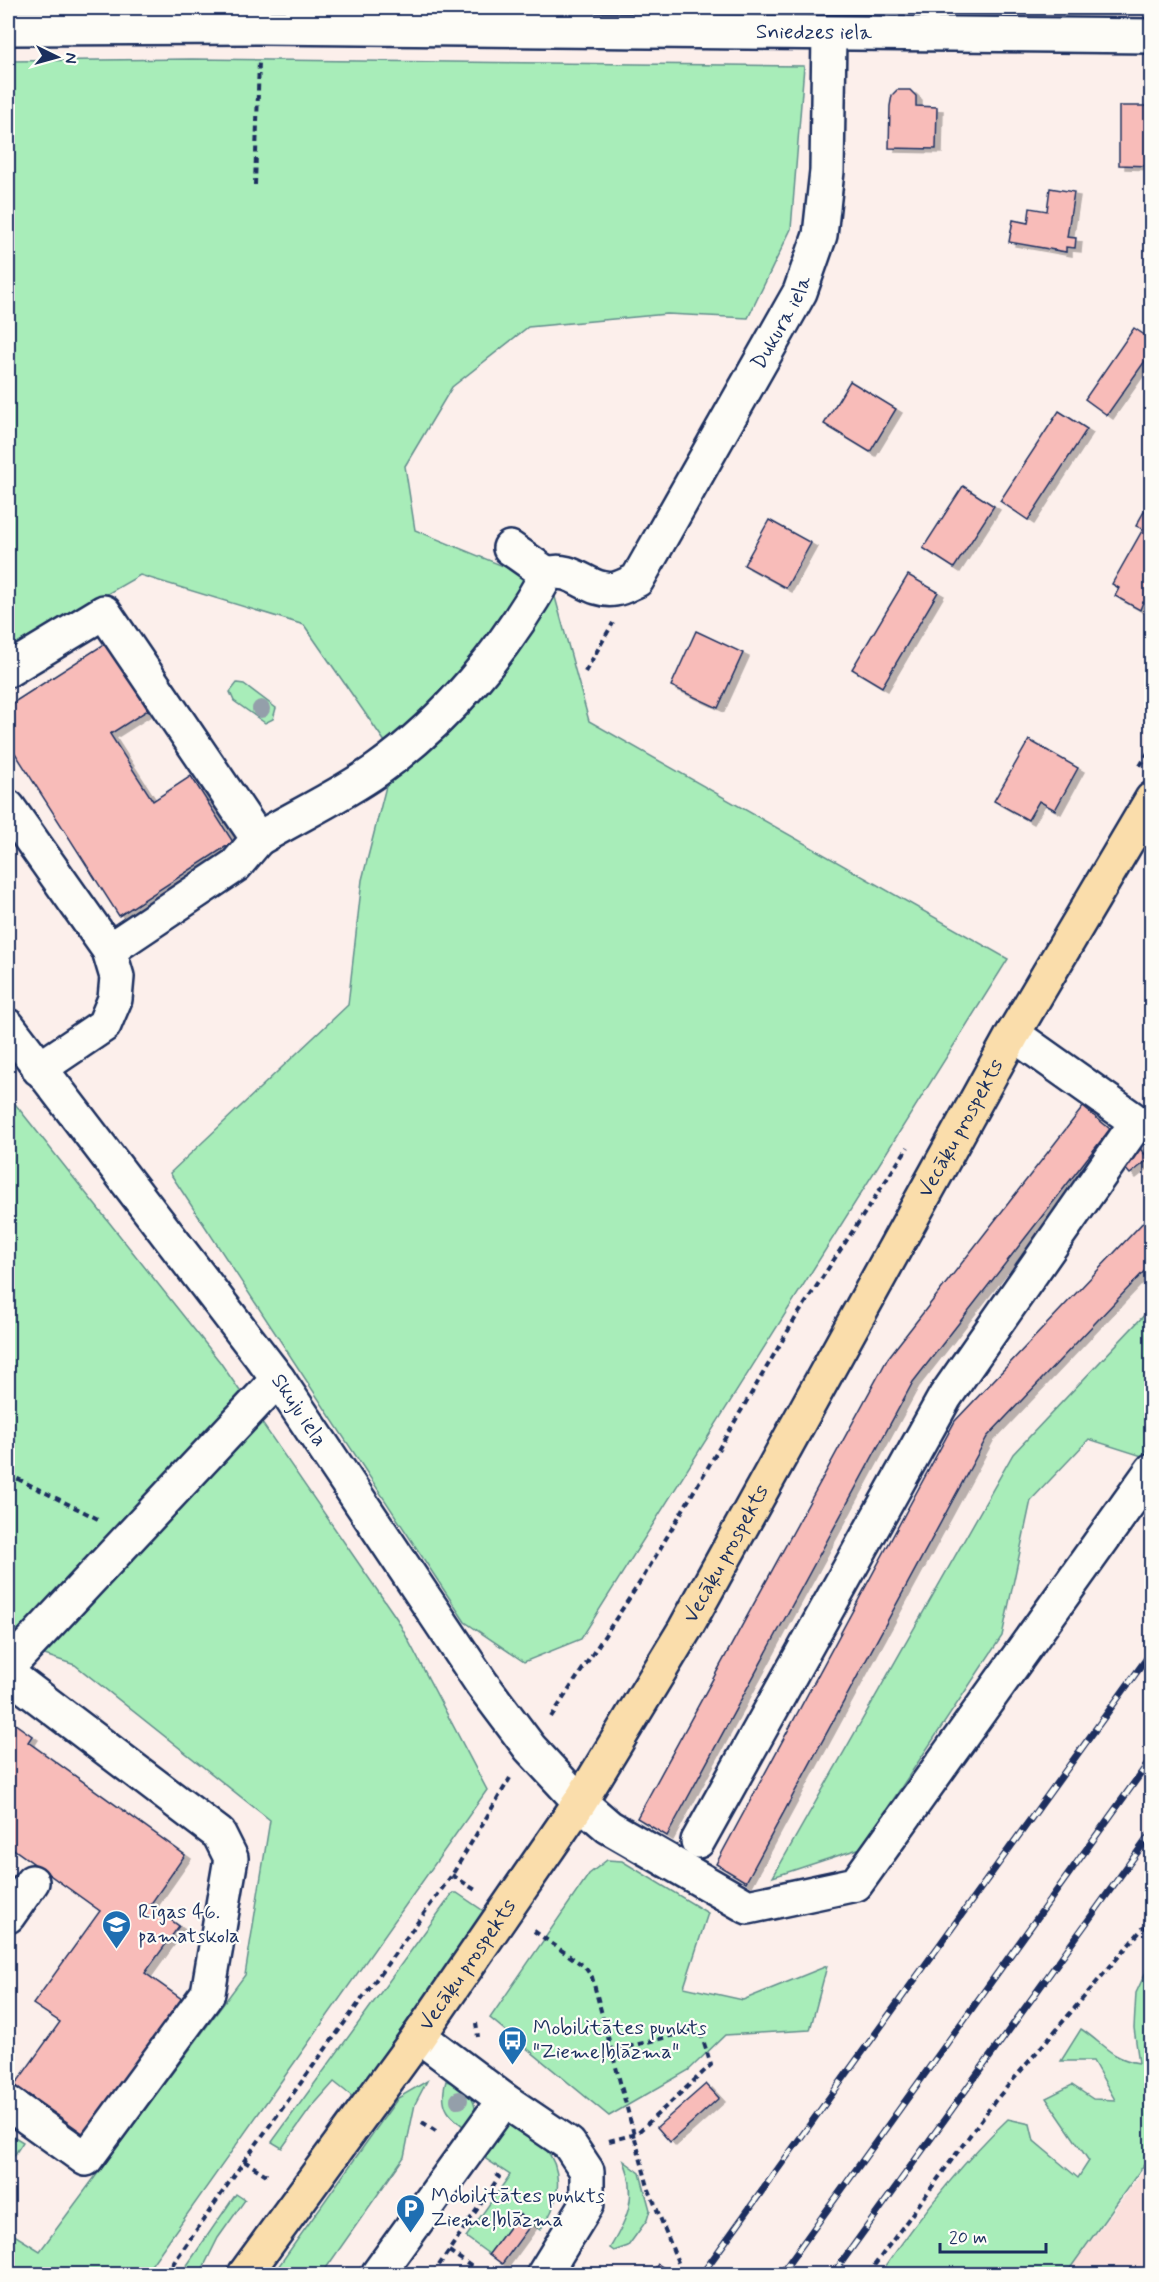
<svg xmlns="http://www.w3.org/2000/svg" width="1159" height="2282" font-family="Mynerve,sans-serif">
<defs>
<filter id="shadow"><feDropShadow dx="6" dy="4" stdDeviation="0" flood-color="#0004"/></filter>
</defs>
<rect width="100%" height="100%" fill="#fcefeb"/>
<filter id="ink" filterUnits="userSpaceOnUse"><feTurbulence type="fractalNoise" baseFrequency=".0167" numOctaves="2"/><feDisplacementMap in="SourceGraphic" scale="12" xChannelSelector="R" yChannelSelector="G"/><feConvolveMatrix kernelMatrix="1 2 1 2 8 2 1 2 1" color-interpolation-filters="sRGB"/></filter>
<g filter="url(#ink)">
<path fill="#fbe0dc" d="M1151 2160V2274H1066L1109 2217Z"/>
<g fill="#a8edb9" stroke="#628e8c" stroke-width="1.5">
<path d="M192 59 804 66 791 229 748 318 667 314 528 327 452 387 405 466 415 530 552 586 589 721 1008 959 581 1639 524 1662 465 1622 170 1173 348 1005 362 880 394 755 304 625 140 575 8 651V61Z"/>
<path d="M237 683 244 684 276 708 273 719 265 723 234 701 230 692Z"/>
<path d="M8 1095 220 1362 397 1619 487 1790 145 2274H8V2231L40 2251 245 1975 270 1820 75 1665 8 1643Z"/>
<path d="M1151 1308V1453L1145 1457 1089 1439 1031 1500 1002 1636 861 1848 773 1877 1013 1454Z"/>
<path d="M607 1860 622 1861 708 1913 684 1987 743 2000 827 1966 810 2030 725 2035 689 2070 609 2116 490 2018 589 1874Z"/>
<path d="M453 1893H457L485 1912 353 2097 334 2082 310 2109 282 2148 272 2142Z"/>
<path d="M1151 1961V2155L1066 2274H880C918 2219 959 2165 1008 2119L1030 2124 1034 2141 1078 2178 1089 2161 1046 2098 1072 2085 1093 2099 1115 2100 1093 2061H1061L1081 2029C1104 2044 1111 2059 1139 2063L1134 2028 1136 1993Z"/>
<path d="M427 2081 415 2104 404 2157 322 2274H273L398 2098Z"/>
<path d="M446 2081C472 2087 482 2108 471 2132 450 2117 438 2108 446 2081Z"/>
<path d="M515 2124C525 2132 538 2139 545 2148 566 2173 558 2208 540 2230L519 2214 489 2254 466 2237 510 2175 480 2155 501 2126Z"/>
<path d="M8 2133 23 2142 8 2165Z"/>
<path d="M624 2161 640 2173 650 2210 647 2220 628 2246 614 2251 610 2248C628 2218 638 2196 624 2161Z"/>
<path d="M236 2194 245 2200 218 2238 200 2274H181Z"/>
</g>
<g fill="#f8bcb9" stroke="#1b2f5e" stroke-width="1.5" filter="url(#shadow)">
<path d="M897 90H910L916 96V106L937 107 936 149 889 148 890 106 892 95Z"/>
<path d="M1119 106H1152L1150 166 1119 165Z"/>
<path d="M1050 188 1074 192 1067 237 1076 238 1075 248 1066 247V252L1009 242 1013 220 1028 223 1030 208 1047 211Z"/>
<path d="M1134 328 1152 340V351L1107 415 1085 399Z"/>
<path d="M850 381 896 409 870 452 824 424Z"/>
<path d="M1059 411 1087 429 1028 520 1000 501Z"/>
<path d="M963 486 994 506 954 568 923 548Z"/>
<path d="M1151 499 1152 607 1143 602 1140 610 1115 596 1119 588 1112 584 1143 529 1136 526Z"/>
<path d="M769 520 811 543 786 588 744 565Z"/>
<path d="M908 575 938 592 882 687 852 669Z"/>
<path d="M696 631 743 653 718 708 671 686Z"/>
<path d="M106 643 148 710 110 734 153 801 191 776 233 842 119 916 8 742V706Z"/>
<path d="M1029 740 1078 768 1055 810 1039 801 1028 820 994 801Z"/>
<path d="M1083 1107 1110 1129 913 1382 667 1836 637 1818 888 1358Z"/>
<path d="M1135 1143 1149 1159 1130 1174 1117 1159Z"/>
<path d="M1152 1213V1263L987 1437 746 1882 716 1864 955 1421Z"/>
<path d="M8 1719 32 1736 28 1742 185 1855 150 1905 179 1926 145 1973 183 2000 87 2136 15 2085 60 2022 33 2004 100 1911 8 1845Z"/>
<path d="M706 2084 719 2098 670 2142 657 2127Z"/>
<path d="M519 2214 532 2223 502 2264 489 2254Z"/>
<path d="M658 2264 673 2274H651Z"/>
</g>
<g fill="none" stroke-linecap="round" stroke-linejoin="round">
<defs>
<g id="minor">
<path id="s1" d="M8 28 260 27 1152 36"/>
<path d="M510 548 547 574"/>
<path d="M8 670 104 612 258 839 236 865 109 950"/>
<path d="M8 807 109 950 117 977 115 999 104 1025 39 1069"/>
<path id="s2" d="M258 839C297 816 340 796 377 770 447 720 506 649 547 574 574 565 588 593 615 589 622 588 630 583 637 580L800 292 820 235 827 171 829 34"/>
<path id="s3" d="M8 1026 278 1379 482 1684 530 1748 580 1802 609 1827 748 1907 856 1884 1152 1470"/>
<path d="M8 1667 278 1379"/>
<path d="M8 1674 219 1834 231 1858 208 1993 86 2159 8 2103"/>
<path d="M698 1841 945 1397 1137 1122 1013 1034"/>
<path d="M8 1916 32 1882"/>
<path d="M419 2036 504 2100 569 2144 587 2171V2204L544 2274"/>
<path d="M378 2274 504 2100"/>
</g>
<g id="major">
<path id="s4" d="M245 2274 419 2036 580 1802 685 1629 1013 1034 1152 799"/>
</g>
</defs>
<use href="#minor" stroke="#1b2f5e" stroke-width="38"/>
<use href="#major" stroke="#1b2f5e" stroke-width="38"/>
<g stroke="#1b2f5e" stroke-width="4" stroke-dasharray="6 4.5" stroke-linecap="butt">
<path d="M255 185 259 61"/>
<path d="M585 672 613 623"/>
<path d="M1140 766 1152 746"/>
<path d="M8 1474 100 1520"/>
<path d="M551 1717 644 1576 795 1319 908 1147"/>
<path d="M452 1875 477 1891"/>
<path d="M534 1931 584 1966 592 1977 648 2187 679 2265 677 2274"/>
<path d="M476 2023 478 2037"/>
<path d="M422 2122 439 2133"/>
<path d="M609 2141 636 2134 711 2065 702 2037 691 2031 611 2051"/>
<path d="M244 2161 268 2176"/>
<path d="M449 2251 482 2274"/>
<path d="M166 2274 244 2161 452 1875 510 1778"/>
<path d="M433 2274 499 2177 494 2173"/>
<path d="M868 2274 995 2101 1143 1928 1152 1927"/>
</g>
<use href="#minor" stroke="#fdfcf7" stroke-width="33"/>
<use href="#major" stroke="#faddab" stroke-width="33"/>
<defs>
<g id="rail">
<path d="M702 2274 1152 1651"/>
<path d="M781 2274 1152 1758"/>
<path d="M833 2274 1152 1832"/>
</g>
</defs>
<use href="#rail" stroke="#1b2f5e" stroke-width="7"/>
<use href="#rail" stroke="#fdfcf7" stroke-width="4.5" stroke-dasharray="14" stroke-linecap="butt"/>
</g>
<g fill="#949faa">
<circle cx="261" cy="709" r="9"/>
<circle cx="459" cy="2100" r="9"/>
</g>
</g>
<defs>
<symbol id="school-pin" viewBox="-11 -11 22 30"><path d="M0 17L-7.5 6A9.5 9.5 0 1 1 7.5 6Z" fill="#1f6fb2" stroke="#fdfcf7"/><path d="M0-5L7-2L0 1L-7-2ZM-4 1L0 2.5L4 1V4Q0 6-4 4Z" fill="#fff"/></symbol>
<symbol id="bus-pin" viewBox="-11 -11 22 30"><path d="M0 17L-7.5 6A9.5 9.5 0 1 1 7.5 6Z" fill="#1f6fb2" stroke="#fdfcf7"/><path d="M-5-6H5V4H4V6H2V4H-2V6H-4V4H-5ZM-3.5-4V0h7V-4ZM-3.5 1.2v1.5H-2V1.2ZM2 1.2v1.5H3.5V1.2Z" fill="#fff"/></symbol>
<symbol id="parking-pin" viewBox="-11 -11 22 30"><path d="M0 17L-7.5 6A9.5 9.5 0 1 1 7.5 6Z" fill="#1f6fb2" stroke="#fdfcf7"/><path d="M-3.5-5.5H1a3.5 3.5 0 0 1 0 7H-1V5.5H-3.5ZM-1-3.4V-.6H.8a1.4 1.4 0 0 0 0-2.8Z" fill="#fff"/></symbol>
</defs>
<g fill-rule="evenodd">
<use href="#school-pin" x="100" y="1908" width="33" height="45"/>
<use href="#bus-pin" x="496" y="2024" width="33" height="45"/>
<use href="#parking-pin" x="394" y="2192" width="33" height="45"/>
</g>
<g text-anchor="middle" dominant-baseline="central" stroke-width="4.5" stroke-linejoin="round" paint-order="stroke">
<g font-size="21" fill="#1b2f5e" stroke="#fdfcf7">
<text stroke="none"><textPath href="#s1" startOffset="806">Sniedzes iela</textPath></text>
<text stroke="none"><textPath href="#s2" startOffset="790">Dukura iela</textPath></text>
<text stroke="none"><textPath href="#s4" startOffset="1353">Vecāķu prospekts</textPath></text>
<text stroke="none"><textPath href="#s3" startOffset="482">Skuju iela</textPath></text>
<text stroke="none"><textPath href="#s4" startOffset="867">Vecāķu prospekts</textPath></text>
<text stroke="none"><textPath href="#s4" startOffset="381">Vecāķu prospekts</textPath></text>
</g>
<g font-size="21" fill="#1b2f5e" stroke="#fdfcf7" text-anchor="start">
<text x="138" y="1912">Rīgas 46.<tspan x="138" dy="24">pamatskola</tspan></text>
<text x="533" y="2028">Mobilitātes punkts<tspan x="533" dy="24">"Ziemeļblāzma"</tspan></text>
<text x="431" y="2196">Mobilitātes punkts<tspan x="431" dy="24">Ziemeļblāzma</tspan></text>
</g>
</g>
<rect width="1159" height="2282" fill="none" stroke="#fdfcf7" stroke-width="30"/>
<rect x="15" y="15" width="1129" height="2252" fill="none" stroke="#1b2f5e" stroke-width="2" filter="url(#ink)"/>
<g transform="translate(57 57) rotate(95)" stroke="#fdfcf7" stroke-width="4.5" paint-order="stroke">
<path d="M0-4.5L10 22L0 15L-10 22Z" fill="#1b2f5e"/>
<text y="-9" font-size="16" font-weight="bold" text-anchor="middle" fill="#1b2f5e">N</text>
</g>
<path d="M940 2243v9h106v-9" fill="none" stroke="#1b2f5e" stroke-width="3"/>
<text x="949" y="2243" font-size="18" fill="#1b2f5e" stroke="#fdfcf7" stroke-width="4.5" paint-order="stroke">20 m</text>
</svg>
